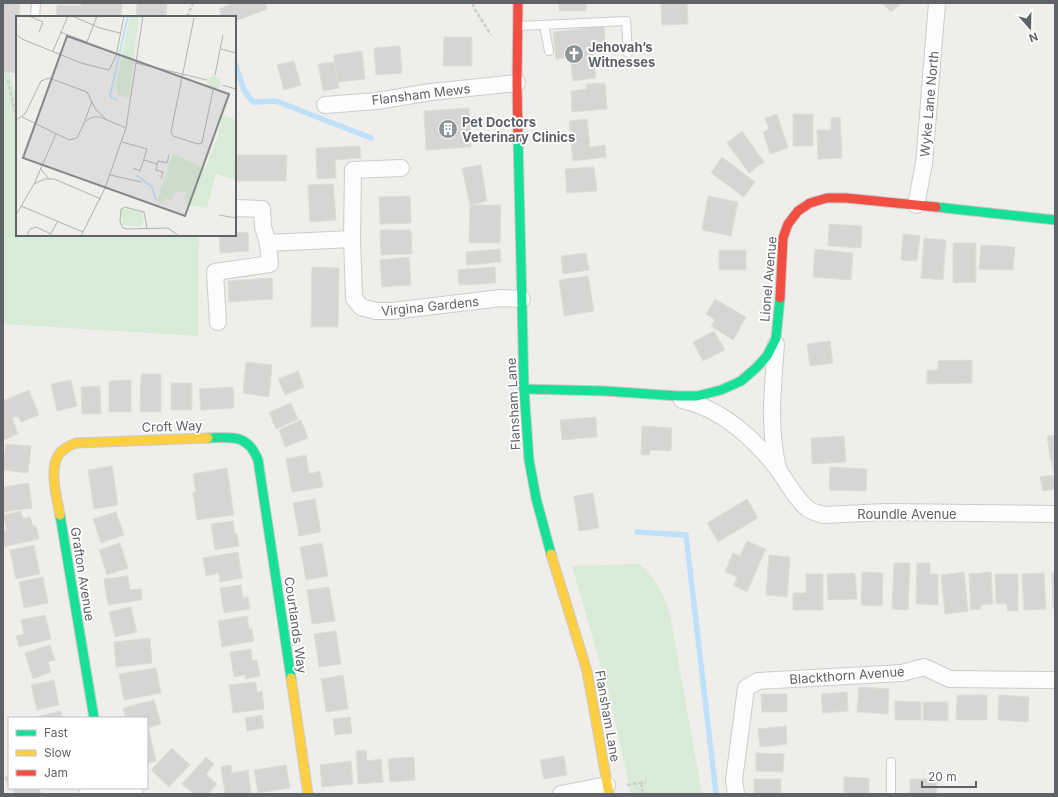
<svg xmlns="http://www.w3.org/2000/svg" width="1058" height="797" font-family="Inter,sans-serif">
<rect width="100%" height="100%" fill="#efeeea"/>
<g fill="#d8ebd6">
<path d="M10 72 17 99V235H199L198 336 3 324V73Z"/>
<path d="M639 564C657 580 662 591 670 614L702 794H631L609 694 572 566Z"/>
</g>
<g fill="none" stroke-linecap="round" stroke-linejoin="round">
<g stroke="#bfe0f9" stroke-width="5.5">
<path d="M235 63 244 90 253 102 276 101 371 138"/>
<path d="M637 532 686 535 716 794"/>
</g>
</g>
<g fill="#d6d5d3" stroke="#deddd9">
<path d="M3 3H20L19 17H17V73L3 72Z"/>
<path d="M81 3H122L121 17H56L57 5 81 6Z"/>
<path d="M137 3H167L166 17H136Z"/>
<path d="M233 3H265L267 9 235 21V17H222L219 9Z"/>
<rect x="559" y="3" width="27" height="8"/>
<path d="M661 3H687L688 24 662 25Z"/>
<path d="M882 3H901L891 12Z"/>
<path d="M604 26 606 50 593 52 596 78 573 81 570 57 556 59 553 32Z"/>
<path d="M444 37H472V66H443Z"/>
<path d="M400 46 402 73 376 75 374 48Z"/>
<path d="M362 51 365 79 338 82 334 62V55Z"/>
<path d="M294 61 301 85 284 90 277 65Z"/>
<path d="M334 62 339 88 323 91 318 64Z"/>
<path d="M605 83 607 109 572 112 571 91 587 89 586 84Z"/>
<path d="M469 108 471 147 426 150 424 111Z"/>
<path d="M777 114 788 148 770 154 763 132 769 129 765 118Z"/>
<rect x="793" y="114" width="20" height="32"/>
<path d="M840 117 842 158 818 159 817 130H831V118Z"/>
<path d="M587 119 590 147 605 145 606 157 573 161 569 121Z"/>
<path d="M742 131 764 162 749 173 727 143Z"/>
<path d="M360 146 361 158 335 160 336 178 317 179 316 148Z"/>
<path d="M235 155H287L286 181H235Z"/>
<path d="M722 157 755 182 744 197 711 173Z"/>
<path d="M481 165 487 201 470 205 462 168Z"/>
<path d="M594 167 597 191 567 193 565 169Z"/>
<path d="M333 184 336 220 310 222 308 185Z"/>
<path d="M410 196 411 223 380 224 379 197Z"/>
<path d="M708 196 738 202 731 236 702 230Z"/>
<path d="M470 205H501L500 243H469Z"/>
<path d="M829 224 862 226 861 248 828 246Z"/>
<path d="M380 230H411L412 254 381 255Z"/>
<path d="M248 232 249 251 220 253 219 235H235V233Z"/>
<path d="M903 234 920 236 917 261 901 260Z"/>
<path d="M924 238 946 240 943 280 921 278Z"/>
<path d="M953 243H976V282L953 283Z"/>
<path d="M981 245 1015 247 1013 270 979 269Z"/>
<path d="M500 249 501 262 467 265 466 252Z"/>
<path d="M815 249 853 253 851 280 813 277Z"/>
<rect x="719" y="250" width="27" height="20"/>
<path d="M586 253 589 270 563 274 561 256Z"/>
<path d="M409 257 411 285 382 287 380 260Z"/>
<path d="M312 267 339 268 338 327H311Z"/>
<path d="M495 267 496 283 459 285 458 270Z"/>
<path d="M588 276 594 311 564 316 559 280Z"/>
<path d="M272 278 273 299 229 302 228 281Z"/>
<path d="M715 299 746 317 733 340 711 326 715 320 706 314Z"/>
<path d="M714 331 725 350 703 361 693 342Z"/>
<path d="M830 341 833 363 810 366 807 344Z"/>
<path d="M972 360V383L927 384V370H938V361Z"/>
<path d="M246 362 272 365 269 397 243 393Z"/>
<path d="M298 371 304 387 285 395 278 379Z"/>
<path d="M141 374H161V412H140Z"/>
<path d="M71 380 77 406 57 411 51 384Z"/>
<path d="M131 380V412H109V381Z"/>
<rect x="171" y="383" width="21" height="27"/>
<path d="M100 386 101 414H82L81 387Z"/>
<path d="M233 387 234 408 201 410 199 389Z"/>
<path d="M29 390 39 415 21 422 18 416 12 418 18 434 4 440 3 436V401Z"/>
<path d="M291 403 298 419 276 429 269 412Z"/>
<path d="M596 417 597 437 562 440 560 420Z"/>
<path d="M301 420 308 438 285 447 279 430Z"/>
<path d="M642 426 672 428 671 451 650 450V455H641Z"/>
<path d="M1055 435V461L1051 462 1047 436Z"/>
<path d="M844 436 846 462 812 464 811 438Z"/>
<path d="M6 444 31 446 28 473 3 470V458H4Z"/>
<path d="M306 455 309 474 320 471 323 487 292 492 286 459Z"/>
<path d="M1052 462H1055V489L1043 491 1040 477 1054 475Z"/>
<path d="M112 466 118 505 94 509 88 470Z"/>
<path d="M830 467 867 469 866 491 829 490Z"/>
<path d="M227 468 234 515 197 520 193 492H196L193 474Z"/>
<path d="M29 483 32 508 3 512V487Z"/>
<path d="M593 493 599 528 579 531 574 496Z"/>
<path d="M315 499 321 532 299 536 293 503Z"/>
<path d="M747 499 758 518 718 542 707 523Z"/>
<path d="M21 511 23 519 30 517 33 526H36L39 539 3 547V531H7L3 515Z"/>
<path d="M116 512 124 535 101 543 93 519Z"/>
<path d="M233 521 235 534H237L239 546 215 550 211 524Z"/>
<path d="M747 541 766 549 747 592 734 586 737 577 725 572 733 553 740 556Z"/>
<path d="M120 543 128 568 107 575 99 550Z"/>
<path d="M322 543 328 576 306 580 300 547Z"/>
<path d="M34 545 40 574 16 579 10 550Z"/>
<path d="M238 552 242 578 220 582 219 573 206 576 203 558Z"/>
<path d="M769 555 790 557 787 597 766 595Z"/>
<path d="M894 563H910L908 610 892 609Z"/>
<path d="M917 563H930V574H938V605L916 604Z"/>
<path d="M862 572 883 573 882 606 861 605Z"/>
<path d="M964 572 968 611 945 614 941 575Z"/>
<path d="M991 572 993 604 981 605V609L971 610 969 574Z"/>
<path d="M855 573 857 599 828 600 827 574Z"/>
<path d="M1044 573 1046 609 1024 610 1022 574Z"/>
<path d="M1052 573H1055V608H1053Z"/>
<path d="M806 574H823V610H793V593H806Z"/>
<path d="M995 574H1018V611H1007V604H996Z"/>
<path d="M128 576 130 590 141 589 142 600 108 605 104 579Z"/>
<path d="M43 577 48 603 24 608 19 582Z"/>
<path d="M241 585 243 598 248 597 250 609 224 613 220 588Z"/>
<path d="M329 587 335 621 312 624 307 590Z"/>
<path d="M131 607 137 632 115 637 109 612Z"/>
<path d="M45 615 51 639 19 647 16 636 24 634 21 620Z"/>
<path d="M247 616 249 629H252L254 641 222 647 218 621Z"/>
<path d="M336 631 341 664 319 667 314 634Z"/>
<path d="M150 638 152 663 116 667 114 642Z"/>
<path d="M50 645 55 660 48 662 51 672 33 679 25 653Z"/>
<path d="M251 649 252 661 257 660 260 676 245 679V675L234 677 230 652Z"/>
<path d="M156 668 161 693 124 700 119 674Z"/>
<path d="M343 675 348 709 326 712 321 679Z"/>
<path d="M54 680 59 705 37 710 31 685Z"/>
<path d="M256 682 257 692 262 691 264 709 233 713 229 685Z"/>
<path d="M859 687 889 689 888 714 857 712Z"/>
<path d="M847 692 848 711 823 713 821 694Z"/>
<path d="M761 694H787V712H762Z"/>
<path d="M957 695H987V720H956Z"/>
<path d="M999 695 1029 697 1028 722 998 720Z"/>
<path d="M154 700 161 724 147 728V718H126L123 708Z"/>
<path d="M895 701 921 702V720H895Z"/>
<path d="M923 702H948V721L923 720Z"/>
<path d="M61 711 62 718H36V717Z"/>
<path d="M262 715 264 728 247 731 245 718Z"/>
<path d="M350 717 352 733 335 735 333 719Z"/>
<path d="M786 726 787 744 760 747 758 729Z"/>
<path d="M147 730H149L156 761 147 763Z"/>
<path d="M172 748 190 765 169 787 151 770Z"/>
<path d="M366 750 367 761 381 759 383 782 358 784 356 751Z"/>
<path d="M756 753 784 754 783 772 756 771Z"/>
<path d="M564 756 567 775 544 779 540 760Z"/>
<path d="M206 757 214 764 206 774 217 784 208 794H194L182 784Z"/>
<path d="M414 757 415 780 390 782 388 759Z"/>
<path d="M351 761 353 784 322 787 320 765Z"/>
<path d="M231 765 232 773 248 770 251 794H225L221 767Z"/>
<path d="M286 765 290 788 258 793 254 770Z"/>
<path d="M9 775V785L4 778Z"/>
<path d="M844 777 869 778V794L844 793Z"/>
<rect x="754" y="779" width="27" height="15"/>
<path d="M910 779H936L937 794H910Z"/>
<path d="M11 788H38L42 794H14L15 793Z"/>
</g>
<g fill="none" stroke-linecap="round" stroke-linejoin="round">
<defs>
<g id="lane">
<path d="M35 17 36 3"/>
<path d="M544 25 549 51"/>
<path d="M518 26 626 21 628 53"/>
<path d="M891 762V794"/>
</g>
<g id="street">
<path d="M325 105 377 101 431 92 517 83"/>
<path d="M401 168 353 170 352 239 354 298 361 307 376 311H392L501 298 522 299"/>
<path d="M916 205 924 164 937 3"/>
<path d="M268 243 352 239"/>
<path d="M218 322 215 272 270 264 268 243 263 227 262 209 235 208"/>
<path d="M776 344C773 385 768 428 778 468"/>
<path d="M682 400C721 408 756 440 779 471 788 483 795 498 807 508 811 512 818 513 823 515L886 512 1055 514"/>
<path d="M110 788H118L135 794"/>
<path d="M87 794 104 788"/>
<path d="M561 794 607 785"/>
<path d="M736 794 734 780 746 688 758 681 902 673 924 667 950 679 1055 680"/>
</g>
<g id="fast">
<path d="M518 138 524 389 529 460 536 498 551 554"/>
<path d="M936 207 1055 220"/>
<path d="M524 389 605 391 678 396H697L721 390 741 381 756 368 767 356 776 338 780 298"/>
<path d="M208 438C232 437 248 434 258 460L291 678"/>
<path d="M60 515 94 718"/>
</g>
<g id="slow">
<path d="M60 515C57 499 49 470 58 456 62 449 69 446 76 443L208 438"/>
<path d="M551 554 587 671 609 794"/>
<path d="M291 678 308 794"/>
</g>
<g id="jam">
<path d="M518 3 517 83 518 138"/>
<path d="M780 298 783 238 788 224 798 211 810 203 827 198H846L936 207"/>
</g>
</defs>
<use href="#lane" stroke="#cbcccc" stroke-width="10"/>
<use href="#street" stroke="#cbcccc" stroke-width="18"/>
<use href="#fast" stroke="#cacacb" stroke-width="11"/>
<use href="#slow" stroke="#cacacb" stroke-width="11"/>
<use href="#jam" stroke="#cacacb" stroke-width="11"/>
<g stroke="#cacfcc" stroke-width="2.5" stroke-dasharray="4 2" stroke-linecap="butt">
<path d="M473 3 474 8 491 35"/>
<path d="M187 17 193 3"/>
<path d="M8 80 17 123"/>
<path d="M641 783 643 794"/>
<path d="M627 785 646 782"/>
</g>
<use href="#lane" stroke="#fdfcfc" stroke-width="8"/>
<use href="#street" stroke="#fdfcfc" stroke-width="16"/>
<use href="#fast" stroke="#16e098" stroke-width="9"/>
<use href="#slow" stroke="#ffcf43" stroke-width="9"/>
<use href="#jam" stroke="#f24e42" stroke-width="9"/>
</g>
<defs>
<symbol id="church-disc" viewBox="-11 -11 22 22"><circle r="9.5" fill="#919496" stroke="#fff"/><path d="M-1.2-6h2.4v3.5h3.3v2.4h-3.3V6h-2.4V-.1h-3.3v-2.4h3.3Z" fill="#fff"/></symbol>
<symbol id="building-disc" viewBox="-11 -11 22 22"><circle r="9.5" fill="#919496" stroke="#fff"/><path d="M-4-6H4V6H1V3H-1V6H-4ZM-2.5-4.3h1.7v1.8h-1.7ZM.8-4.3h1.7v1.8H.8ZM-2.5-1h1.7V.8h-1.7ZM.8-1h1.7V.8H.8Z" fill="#fff"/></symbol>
</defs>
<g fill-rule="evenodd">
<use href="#church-disc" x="563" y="43" width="22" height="22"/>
<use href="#building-disc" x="437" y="118" width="22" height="22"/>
</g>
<g text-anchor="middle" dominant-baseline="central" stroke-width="3.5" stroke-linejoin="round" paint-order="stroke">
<g font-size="13" font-weight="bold" fill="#5f6368" stroke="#fff" text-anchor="start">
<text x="588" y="47">Jehovah’s<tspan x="588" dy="15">Witnesses</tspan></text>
<text x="462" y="122">Pet Doctors<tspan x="462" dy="15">Veterinary Clinics</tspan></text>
</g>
<g font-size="13" fill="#5f6368" stroke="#fff">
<text transform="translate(421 94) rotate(-7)">Flansham Mews</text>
<text transform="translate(929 104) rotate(-85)">Wyke Lane North</text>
<text transform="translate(768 279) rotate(-85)">Lionel Avenue</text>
<text transform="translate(430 306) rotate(-6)">Virgina Gardens</text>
<text transform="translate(513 404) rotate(-93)">Flansham Lane</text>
<text transform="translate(172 426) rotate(-2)">Croft Way</text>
<text x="907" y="514">Roundle Avenue</text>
<text transform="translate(83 574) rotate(81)">Grafton Avenue</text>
<text transform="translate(296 625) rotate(82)">Courtlands Way</text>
<text transform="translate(847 675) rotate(-4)">Blackthorn Avenue</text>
<text transform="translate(608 716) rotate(80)">Flansham Lane</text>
</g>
</g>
<g transform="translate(16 16)">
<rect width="220" height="220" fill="#efeeea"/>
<path d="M114 0H123L113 82 102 79 100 69ZM191 67a7 7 0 1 1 14 0a7 7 0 1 1-14 0ZM206 99 220 104V164L200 158 191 192 171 189 172 183 168 182 171 177 168 176H160L156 185 149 182 146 188 141 185 157 138 189 152 202 120ZM109 192 124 195 127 198 128 207 124 211 106 209 105 194Z" fill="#d8ebd6"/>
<path fill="none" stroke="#bfe0f9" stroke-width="2" d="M101 84 94 80 112 0M120 159 136 171 140 184"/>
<path fill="none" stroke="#b1b2b2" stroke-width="1" d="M13 0 27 6 23 16M56 0 84 12 104 17M178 2 155 116 157 120 182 128 186 127 197 74M44 16 71 26 81 0M0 18 6 23 65 47 93 54 100 40 108 0M205 33 220 37M37 35 52 0M120 47 191 64M199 59 207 19M206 69 220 73M6 101 53 124 61 122 69 105 77 101H84L110 112M0 104 9 98 25 65 33 62 71 76 80 94 90 103M69 104 76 86M106 126 131 133 124 155 117 152M128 144 141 148M24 152 33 163M94 159 125 166M145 162 147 156 140 154 142 145 151 147 153 139M18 168 29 163H38L85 183M5 190 67 216M0 199 18 168 40 118M203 199 220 202M131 212 128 196 109 191 105 193 104 206 107 212 111 213 152 212 163 220M11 219 14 213 20 211 35 218M34 219 42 205M65 220 89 172 110 112 127 0"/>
<path fill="#84888a" fill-opacity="0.15" stroke="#84888a" stroke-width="2" d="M51 20 213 78 169 200 7 142Z"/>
<rect width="220" height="220" fill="none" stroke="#5f6368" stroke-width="2"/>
</g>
<rect width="1058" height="797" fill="none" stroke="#5f6368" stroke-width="8"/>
<rect x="8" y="717" width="140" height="72" fill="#ffffff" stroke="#bfc1c3"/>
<rect x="16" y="730" width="20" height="6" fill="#16e098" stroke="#bfc1c3"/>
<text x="44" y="737" font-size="12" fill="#5f6368">Fast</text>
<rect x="16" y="750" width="20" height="6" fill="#ffcf43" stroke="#bfc1c3"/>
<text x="44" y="757" font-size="12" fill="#5f6368">Slow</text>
<rect x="16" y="770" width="20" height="6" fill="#f24e42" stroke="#bfc1c3"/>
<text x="44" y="777" font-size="12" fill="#5f6368">Jam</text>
<g transform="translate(1030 28) rotate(160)" stroke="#ffffff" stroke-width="3" paint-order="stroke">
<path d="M0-3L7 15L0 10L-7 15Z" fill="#5f6368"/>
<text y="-6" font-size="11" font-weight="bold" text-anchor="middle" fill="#5f6368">N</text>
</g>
<path d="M922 781v6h54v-6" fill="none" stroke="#5f6368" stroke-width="2"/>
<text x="928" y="781" font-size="12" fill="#5f6368" stroke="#ffffff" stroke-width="3" paint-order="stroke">20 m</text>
</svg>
